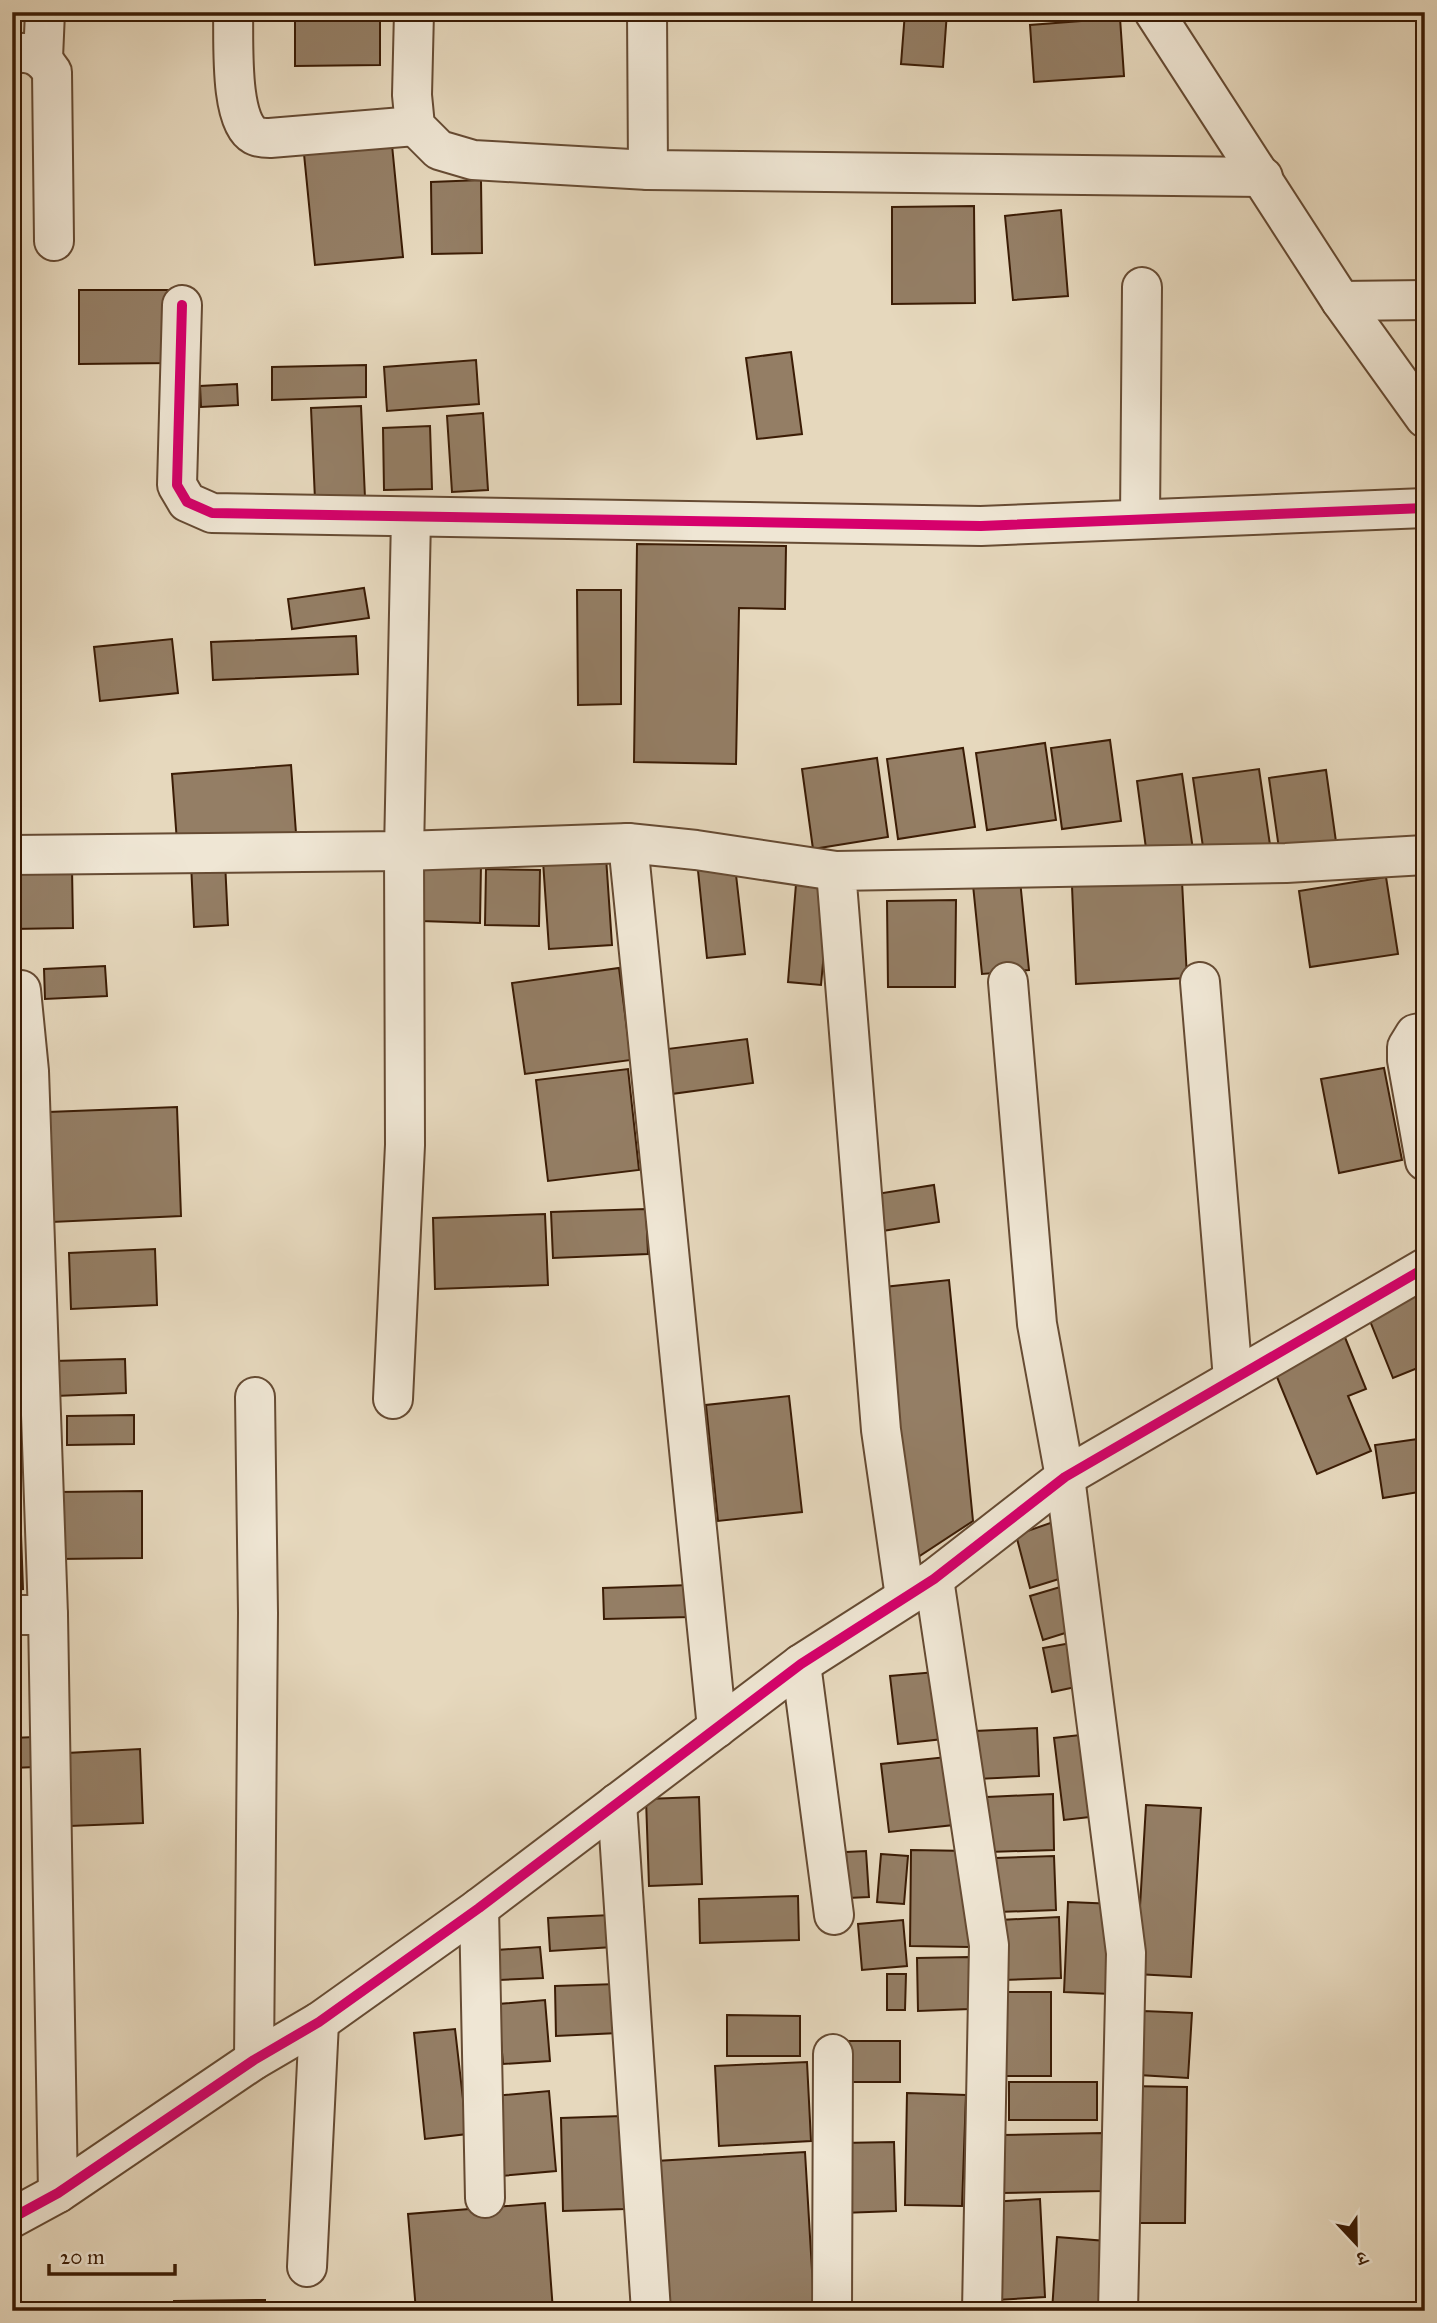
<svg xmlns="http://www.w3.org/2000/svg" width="1437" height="2323" font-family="'IM FELL Great Primer','Noto Serif Devanagari',serif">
<rect width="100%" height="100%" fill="#e6d8bd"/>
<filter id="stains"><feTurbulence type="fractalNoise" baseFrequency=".00286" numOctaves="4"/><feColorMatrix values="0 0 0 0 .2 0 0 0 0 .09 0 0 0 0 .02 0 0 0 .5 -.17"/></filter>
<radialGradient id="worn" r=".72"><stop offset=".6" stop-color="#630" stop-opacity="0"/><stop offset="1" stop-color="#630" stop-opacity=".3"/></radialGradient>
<g fill="#947e65" stroke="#3b1c05" stroke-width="2">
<path d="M295 12H380V65L295 66Z"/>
<path d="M905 12H947L943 67 901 64Z"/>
<path d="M1120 18 1124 76 1034 82 1030 25Z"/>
<path d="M392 145 403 257 315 265 304 154Z"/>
<path d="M481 180 482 253 432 254 431 182Z"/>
<path d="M974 206 975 303 892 304V207Z"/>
<path d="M1061 210 1068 296 1013 300 1005 216Z"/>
<path d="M79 290H171L172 363 79 364Z"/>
<path d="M791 352 802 434 757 439 746 358Z"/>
<path d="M476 360 479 404 387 411 384 367Z"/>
<path d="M366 365V397L272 400V367Z"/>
<path d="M237 384 238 405 201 407 200 386Z"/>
<path d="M361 406 365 498 315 500 311 408Z"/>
<path d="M483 413 488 490 452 492 447 416Z"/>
<path d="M430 426 432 489 384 490 383 428Z"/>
<path d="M637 544 786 546 785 609 739 608 736 764 634 762Z"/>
<path d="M364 588 369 618 292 629 288 599Z"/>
<path d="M577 590H621V704L578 705Z"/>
<path d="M356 636 358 674 213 680 211 642Z"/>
<path d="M172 639 178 693 100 701 94 647Z"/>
<path d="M1110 740 1121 821 1062 829 1051 748Z"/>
<path d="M1045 743 1056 820 987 830 976 753Z"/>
<path d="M963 748 975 827 898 839 887 759Z"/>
<path d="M877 758 888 837 813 849 802 769Z"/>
<path d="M291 765 296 833 177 842 172 774Z"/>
<path d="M1259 769 1270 845 1204 854 1193 778Z"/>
<path d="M1326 770 1337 849 1280 856 1269 778Z"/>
<path d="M1182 774 1193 850 1147 856 1137 781Z"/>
<path d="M606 857 612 945 549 949 543 861Z"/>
<path d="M734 857 745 954 707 958 697 861Z"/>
<path d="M225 861 228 925 194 927 191 863Z"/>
<path d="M423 862 481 864 480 923 421 921Z"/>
<path d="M72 867 73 928 12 929V868Z"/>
<path d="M486 869 540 870 539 926 485 925Z"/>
<path d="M1386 877 1398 954 1310 967 1299 891Z"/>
<path d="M1020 880 1029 970 982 974 973 885Z"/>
<path d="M1182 881 1187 978 1076 984 1072 886Z"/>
<path d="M796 884 830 886 821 985 788 982Z"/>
<path d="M956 900 955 987H888L887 901Z"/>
<path d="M105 966 107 996 45 999 44 969Z"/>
<path d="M619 968 631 1060 525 1074 512 983Z"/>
<path d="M747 1039 753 1083 664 1095 659 1050Z"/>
<path d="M1384 1068 1402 1160 1339 1173 1321 1079Z"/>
<path d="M628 1069 639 1170 548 1181 536 1080Z"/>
<path d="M177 1107 181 1216 52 1222 48 1112Z"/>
<path d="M934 1185 939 1222 876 1232 870 1195Z"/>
<path d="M646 1209 648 1254 553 1258 551 1212Z"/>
<path d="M545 1214 548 1285 435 1289 433 1218Z"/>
<path d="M155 1249 157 1305 71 1309 69 1253Z"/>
<path d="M949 1280 973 1521 912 1561 884 1287Z"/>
<path d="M1422 1287 1425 1294V1365L1393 1378 1366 1311Z"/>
<path d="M1344 1335 1366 1389 1348 1396 1371 1451 1317 1474 1272 1365Z"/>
<path d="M125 1359 126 1393 56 1396 54 1361Z"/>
<path d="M789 1396 802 1512 718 1521 706 1405Z"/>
<path d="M134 1415V1444L67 1445V1416Z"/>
<path d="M1425 1438V1491L1383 1498 1375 1445Z"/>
<path d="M142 1491V1558L58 1559 57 1492Z"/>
<path d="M12 1507H20L23 1589 12 1590Z"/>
<path d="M1059 1520 1075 1574 1030 1588 1016 1535Z"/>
<path d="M690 1585 691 1617 604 1619 603 1588Z"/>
<path d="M1067 1585 1081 1628 1043 1640 1030 1596Z"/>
<path d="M1077 1642 1085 1685 1052 1692 1043 1648Z"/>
<path d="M936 1672 943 1739 898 1744 890 1676Z"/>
<path d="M1037 1728 1039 1776 977 1779 975 1731Z"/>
<path d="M1089 1734 1098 1816 1064 1820 1054 1738Z"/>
<path d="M35 1737 36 1767 12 1768V1738Z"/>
<path d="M140 1749 143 1823 70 1826 67 1753Z"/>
<path d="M956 1756 963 1824 889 1832 881 1764Z"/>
<path d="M1053 1794 1054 1850 989 1852 987 1797Z"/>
<path d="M699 1797 702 1884 649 1886 646 1799Z"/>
<path d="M1146 1805 1201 1808 1191 1977 1136 1974Z"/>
<path d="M911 1850 970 1851 969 1947 910 1946Z"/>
<path d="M866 1851 869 1897 848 1898 846 1852Z"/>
<path d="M881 1854 908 1856 904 1904 877 1902Z"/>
<path d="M1054 1856 1056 1910 998 1912 996 1858Z"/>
<path d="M12 1864H16L18 1896H12Z"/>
<path d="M798 1896 799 1940 700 1943 699 1899Z"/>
<path d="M1068 1902 1116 1904 1111 1994 1064 1992Z"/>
<path d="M611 1915 613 1947 550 1951 548 1918Z"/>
<path d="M1059 1917 1061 1978 1002 1980 1000 1920Z"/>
<path d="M903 1920 907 1966 862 1970 858 1924Z"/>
<path d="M540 1947 543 1978 499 1980 497 1950Z"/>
<path d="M969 1957 970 2009 918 2011 917 1958Z"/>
<path d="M887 1974H906L905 2010H887Z"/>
<path d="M617 1984 618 2033 556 2036 555 1986Z"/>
<path d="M1002 1992H1051V2076H1003Z"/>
<path d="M545 2000 550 2061 503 2064 498 2004Z"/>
<path d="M1143 2011 1192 2013 1188 2078 1139 2075Z"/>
<path d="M727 2015 800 2016V2056H727Z"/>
<path d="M455 2029 467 2134 425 2139 414 2033Z"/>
<path d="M849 2041H900V2082H848Z"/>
<path d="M807 2062 811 2141 719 2146 715 2066Z"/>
<rect x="1009" y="2082" width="88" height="38"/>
<path d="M1127 2086 1187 2087 1185 2223H1124Z"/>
<path d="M549 2091 556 2171 501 2176 494 2096Z"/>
<path d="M907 2093 966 2095 962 2206 905 2205Z"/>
<path d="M622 2116 625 2209 563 2211 561 2118Z"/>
<path d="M1103 2133V2191L1001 2193V2135Z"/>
<path d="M894 2142 896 2211 842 2213 841 2143Z"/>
<path d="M805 2152 814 2304 665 2311 656 2161Z"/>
<path d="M1040 2199 1045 2297 996 2300 991 2202Z"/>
<path d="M545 2203 553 2311H416L408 2214Z"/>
<path d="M1057 2237 1106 2241 1101 2311H1052Z"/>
<path d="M265 2300V2311H174V2301Z"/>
<path d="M1302 2302H1358L1359 2311H1303Z"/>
<rect x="1247" y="2304" width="43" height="7"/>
<path d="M1189 2305 1239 2306V2311H1189Z"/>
</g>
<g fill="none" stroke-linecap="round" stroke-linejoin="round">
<defs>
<g id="minor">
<path d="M233 12C234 38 229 122 254 135 258 138 266 138 270 138L415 126"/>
<path d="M414 12 412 95 415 126 439 150 473 160 648 170 1263 177"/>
<path d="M647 12 648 170"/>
<path d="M1154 12 1341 301 1425 418"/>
<path d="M12 53C32 52 41 55 52 72L54 241"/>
<path d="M43 58 45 12"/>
<path d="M1341 301 1425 300"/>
<path d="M182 305 177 485 187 502 212 513 981 526 1425 508"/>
<path d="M1140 519 1142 287"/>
<path d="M628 843 717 1728"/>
<path d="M12 855 404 851 628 843 696 850 836 871"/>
<path d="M1008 982 1037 1324 1065 1477 1126 1953 1118 2311"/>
<path d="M1200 982 1233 1379"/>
<path d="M21 990 29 1071 48 1615 58 2193"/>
<path d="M1425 1032 1415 1034 1407 1047V1060L1425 1161"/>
<path d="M393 1399 405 1145 404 851 411 518"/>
<path d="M934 1579 989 1945 982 2311"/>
<path d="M905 1597 881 1430 836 871 1286 863 1425 855"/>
<path d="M12 1615H48"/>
<path d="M801 1664 834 1915"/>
<path d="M617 1803 651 2311"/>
<path d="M479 1908 485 2198"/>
<path d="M254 2060 258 1613 255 1397"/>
<path d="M12 2218 58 2193 254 2060 319 2022 479 1908 801 1664 934 1579 1065 1477 1425 1268"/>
<path d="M307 2267 319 2022"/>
<path d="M832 2311 833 2054"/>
</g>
</defs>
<use href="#minor" stroke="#664b33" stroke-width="42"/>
<use href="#minor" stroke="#efe6d4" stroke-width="38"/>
<defs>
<g id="cycleway">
<path d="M182 305 177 485 187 502 212 513 981 526 1425 508"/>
<path d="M12 2218 58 2193 254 2060 319 2022 479 1908 801 1664 934 1579 1065 1477 1425 1268"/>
</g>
</defs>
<use href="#cycleway" stroke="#efe6d4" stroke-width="15"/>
<use href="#cycleway" stroke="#d6006c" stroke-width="10"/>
</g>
<rect width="1437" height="2323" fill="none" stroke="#e6d8bd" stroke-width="42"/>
<rect x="14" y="14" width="1409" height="2295" fill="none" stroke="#3b1c05" stroke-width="3.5"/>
<rect x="21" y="21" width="1395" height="2281" fill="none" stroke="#3b1c05" stroke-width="2"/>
<g transform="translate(1356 2243) rotate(158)" stroke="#efe6d4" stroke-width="5" paint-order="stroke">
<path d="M0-5L12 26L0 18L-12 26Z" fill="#3b1c05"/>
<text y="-10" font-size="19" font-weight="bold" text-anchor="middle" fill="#3b1c05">उ</text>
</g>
<path d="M49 2264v10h126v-10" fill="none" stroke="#3b1c05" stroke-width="3.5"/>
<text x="60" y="2264" font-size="21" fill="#3b1c05" stroke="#efe6d4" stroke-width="5" paint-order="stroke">20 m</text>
<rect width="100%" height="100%" filter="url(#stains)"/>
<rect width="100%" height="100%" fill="url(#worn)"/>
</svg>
